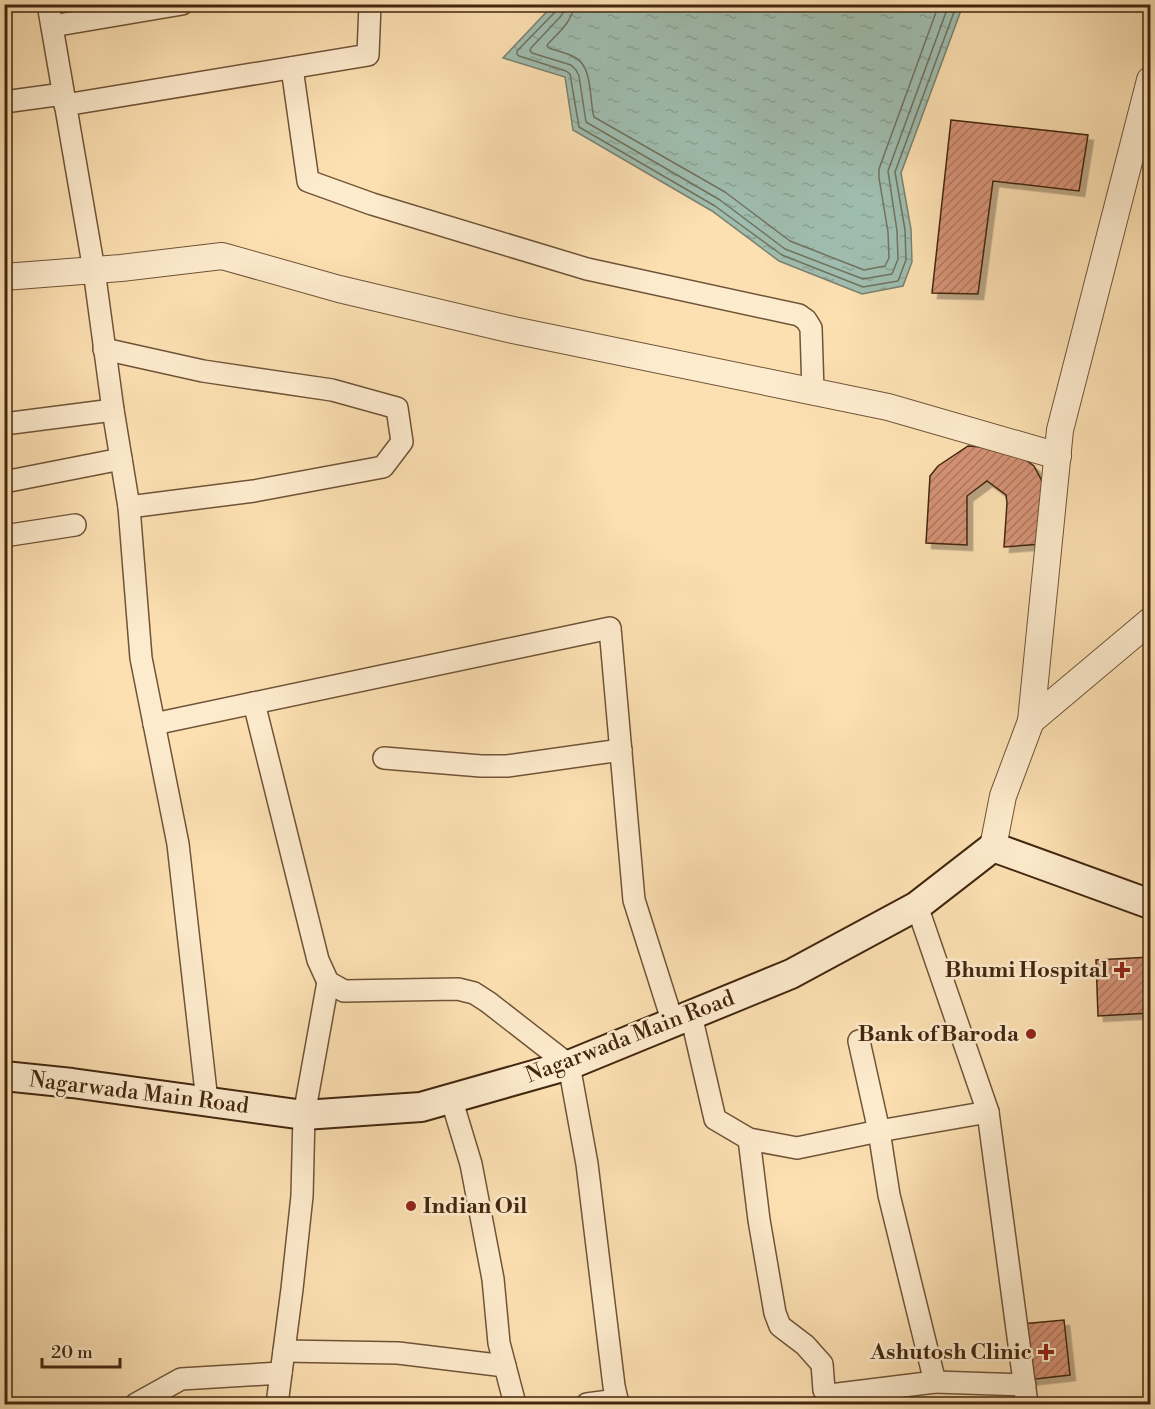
<svg xmlns="http://www.w3.org/2000/svg" width="1155" height="1409" font-family="'Libre Bodoni',serif">
<defs>
<pattern id="water-ripples" width="26" height="14" patternUnits="userSpaceOnUse" patternTransform="scale(1.5)"><rect width="26" height="14" fill="#9fbdaf"/><path d="M2 4q2-2 4 0t4 0M15 11q2-2 4 0t4 0" fill="none" stroke="#8aa295"/></pattern>
<pattern id="building-hatch" width="6" height="6" patternUnits="userSpaceOnUse" patternTransform="scale(1.5)"><rect width="6" height="6" fill="#d69377"/><path d="M-1 1l2-2M0 6l6-6M5 7l2-2" fill="none" stroke="#af7860"/></pattern>
<filter id="shadow"><feDropShadow dx="5.5" dy="5.5" stdDeviation="0" flood-color="#0004"/></filter>
</defs>
<rect width="100%" height="100%" fill="#fce0b2"/>
<filter id="stains"><feTurbulence type="fractalNoise" baseFrequency=".00333" numOctaves="4"/><feColorMatrix values="0 0 0 0 .2 0 0 0 0 .09 0 0 0 0 .02 0 0 0 .5 -.17"/></filter>
<radialGradient id="worn" r=".72"><stop offset=".6" stop-color="#630" stop-opacity="0"/><stop offset="1" stop-color="#630" stop-opacity=".3"/></radialGradient>
<path fill="url(#water-ripples)" stroke="#7a816f" stroke-width="1.5" d="M554 4 963 5 901 173 911 229 912 262 903 286 862 294 779 261 712 211 573 130 565 77 503 58Z"/>
<g fill="none" stroke-linecap="round" stroke-linejoin="round">
<g stroke="#70725e" stroke-width="1.5">
<path d="M557 4 556 11 517 51V54L519 56 566 71 570 74 579 127 715 206 782 255 863 287 898 281 906 260 905 230 895 172 957 4"/>
<path d="M565 4 564 11 561 16 531 48 530 50 532 53 571 65 576 70 579 76 586 122 720 200 785 249 863 279 892 274 898 259 897 231 888 171 949 4"/>
<path d="M574 4C573 21 559 32 548 44L547 46 549 48C557 51 568 53 576 58 593 68 589 99 594 117L725 192 790 241 864 270 885 266 889 258 888 232 879 178V169L939 4"/>
</g>
</g>
<g fill="url(#building-hatch)" stroke="#42260e" stroke-width="1.5" filter="url(#shadow)">
<path d="M951 120 1088 135 1079 191 993 181 978 294 932 293Z"/>
<path d="M968 446 1010 449 1034 466 1044 485 1042 544 1004 547 1007 503 1006 495 987 481 967 496V545L926 543 930 476 938 466Z"/>
<path d="M1150 957V1013L1098 1016 1096 960Z"/>
<path d="M1064 1320 1070 1375 1027 1380 1021 1324Z"/>
</g>
<g fill="none" stroke-linecap="round" stroke-linejoin="round">
<defs>
<g id="minor">
<path d="M48 4 94 270 113 410 129 507 141 658 178 844 207 1101"/>
<path d="M52 26 182 4"/>
<path d="M292 68 308 181 372 204 587 269 799 315 806 320 811 328 813 392"/>
<path d="M4 102 63 94"/>
<path d="M65 105 368 55 370 4"/>
<path d="M104 349 203 371 332 390 397 408 402 442 383 467 254 491 129 507"/>
<path d="M4 424 113 410"/>
<path d="M4 482 121 459"/>
<path d="M4 536 75 525"/>
<path d="M254 703 318 960 328 982 344 991 458 989 474 993 488 1002 569 1065 587 1164 614 1386 618 1404"/>
<path d="M154 724 610 628 634 900 673 1023"/>
<path d="M384 758 481 766H507L621 750"/>
<path d="M917 906 988 1112 1027 1404"/>
<path d="M691 1015 715 1119 749 1139 797 1148 879 1131 988 1112"/>
<path d="M451 1098 471 1164 493 1279 499 1343 505 1366"/>
<path d="M749 1139 759 1220 775 1313 780 1326 805 1345 822 1364 824 1390 839 1404"/>
<path d="M284 1351 398 1353 505 1366 515 1404"/>
<path d="M935 1382 1025 1385"/>
<path d="M830 1395 935 1382 889 1195 879 1131 859 1041"/>
<path d="M136 1404 181 1379 281 1373"/>
<path d="M277 1404 292 1289 302 1196 304 1115 328 982"/>
<path d="M587 1404 617 1400"/>
</g>
<g id="tertiary">
<path d="M4 277 121 268 222 256 339 289 513 330 888 407 1058 456"/>
<path d="M1031 721 1060 430 1150 80"/>
<path d="M993 847 1003 796 1031 721 1150 621"/>
</g>
<path id="secondary" d="M4 1076 72 1083 304 1115 421 1107 569 1065 791 974 917 906 993 847 1150 904"/>
</defs>
<use href="#minor" stroke="#705437" stroke-width="24"/>
<use href="#tertiary" stroke="#705437" stroke-width="28"/>
<use href="#secondary" stroke="#42260e" stroke-width="32"/>
<use href="#minor" stroke="#fdebcd" stroke-width="21"/>
<use href="#tertiary" stroke="#fdebcd" stroke-width="26"/>
<use href="#secondary" stroke="#fdebcd" stroke-width="28"/>
</g>
<g fill="#8f2418" stroke="#fdebcd" stroke-width="2">
<path d="M1119 961h6v6h6v6h-6v6h-6v-6h-6v-6h6z"/>
<circle cx="1031" cy="1034" r="6"/>
<circle cx="411" cy="1206" r="6"/>
<path d="M1043 1343h6v6h6v6h-6v6h-6v-6h-6v-6h6z"/>
</g>
<g text-anchor="middle" dominant-baseline="central" stroke-width="5" stroke-linejoin="round" paint-order="stroke">
<g font-size="22" font-weight="bold" fill="#42260e" stroke="#fdebcd" text-anchor="end">
<text x="1108" y="970">Bhumi Hospital</text>
<text x="1019" y="1034">Bank of Baroda</text>
<text x="423" y="1206" text-anchor="start">Indian Oil</text>
<text x="1032" y="1352">Ashutosh Clinic</text>
</g>
<g font-size="22" fill="#42260e" stroke="#fdebcd">
<text transform="translate(630 1037) rotate(-21)">Nagarwada Main Road</text>
<text transform="translate(139 1093) rotate(7)">Nagarwada Main Road</text>
</g>
</g>
<rect width="1155" height="1409" fill="none" stroke="#fce0b2" stroke-width="24"/>
<rect x="6" y="6" width="1143" height="1397" fill="none" stroke="#42260e" stroke-width="3"/>
<rect x="12" y="12" width="1131" height="1385" fill="none" stroke="#42260e" stroke-width="1.5"/>
<path d="M42 1358v9h78v-9" fill="none" stroke="#42260e" stroke-width="3"/>
<text x="51" y="1358" font-size="18" fill="#42260e" stroke="#fdebcd" stroke-width="4.5" paint-order="stroke">20 m</text>
<rect width="100%" height="100%" filter="url(#stains)"/>
<rect width="100%" height="100%" fill="url(#worn)"/>
</svg>
